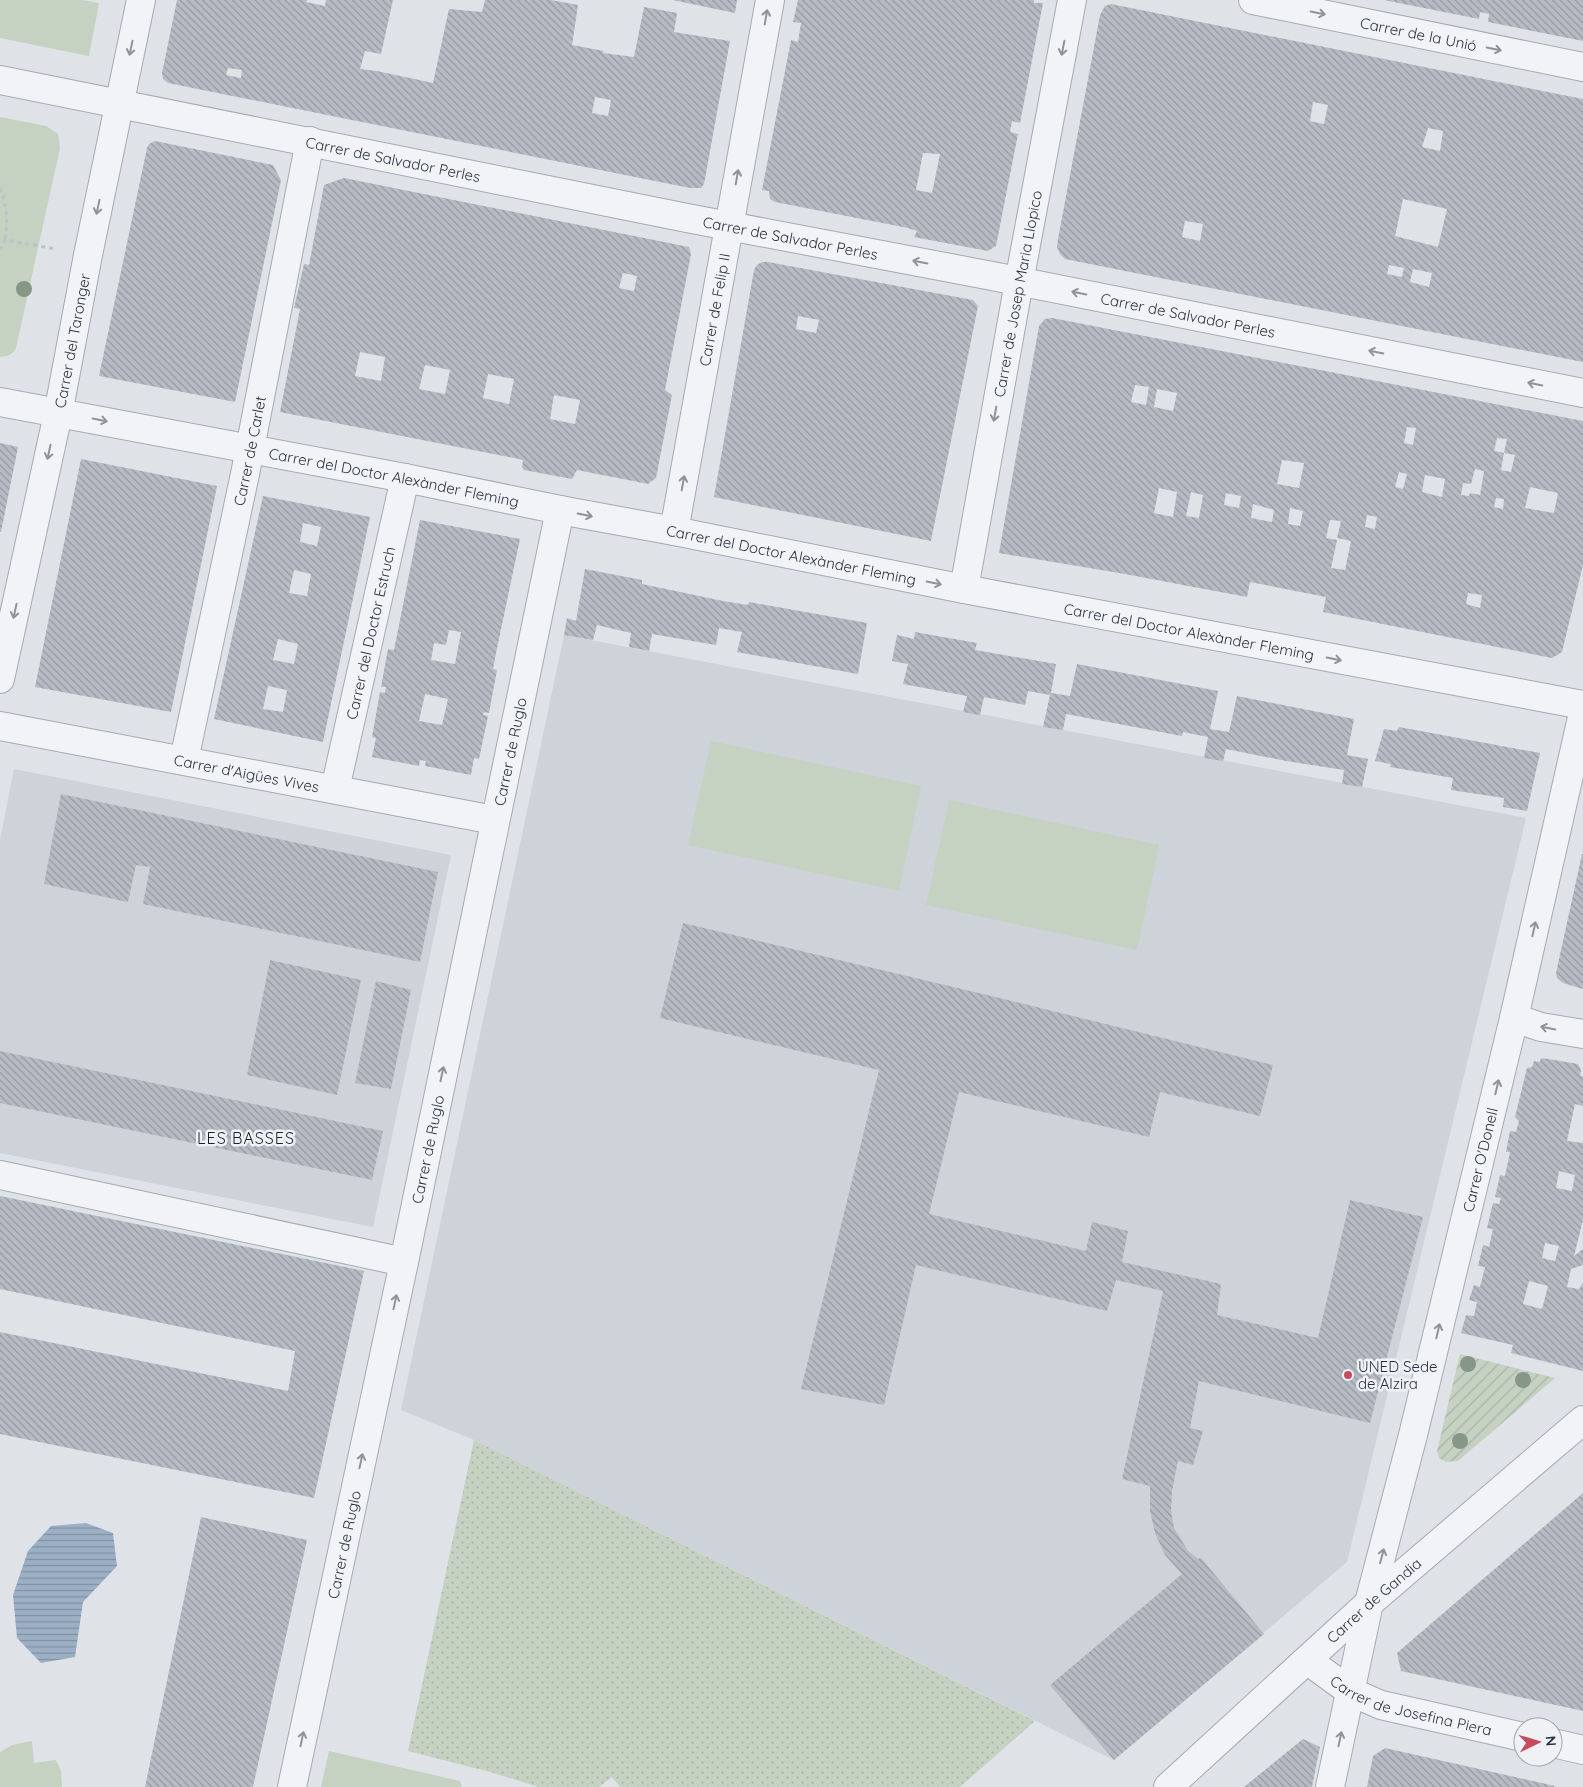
<svg xmlns="http://www.w3.org/2000/svg" width="1583" height="1787" font-family="Quicksand,sans-serif">
<defs>
<pattern id="grass-dots" width="8" height="8" patternUnits="userSpaceOnUse" patternTransform="scale(1.25)"><rect width="8" height="8" fill="#c5d1c1"/><path d="M2 2h.1M6 6h.1" fill="none" stroke="#a9b4a7" stroke-width="1.8" stroke-linecap="round"/></pattern>
<pattern id="garden-furrows" width="10" height="10" patternUnits="userSpaceOnUse" patternTransform="scale(1.25)"><rect width="10" height="10" fill="#c5d1c1"/><path d="M-1 1l2-2M0 10L10 0M9 11l2-2" fill="none" stroke="#a9b4a7"/></pattern>
<pattern id="water-rules" width="6" height="5" patternUnits="userSpaceOnUse" patternTransform="scale(1.25)"><rect width="6" height="5" fill="#9cb0c5"/><path d="M0 2.5h6" fill="none" stroke="#7f90a1"/></pattern>
<pattern id="building-back-hatch" width="6" height="6" patternUnits="userSpaceOnUse" patternTransform="scale(1.25)"><rect width="6" height="6" fill="#b7bcc4"/><path d="M-1 5l2 2M0 0l6 6M5-1l2 2" fill="none" stroke="#9599a1"/></pattern>
</defs>
<rect width="100%" height="100%" fill="#dfe3e8"/>
<g fill="#ced2d9">
<path d="M564 635 1526 818 1347 1562 1114 1760 474 1440 401 1410Z"/>
<path d="M14 769 451 855 373 1227 0 1153V840Z"/>
</g>
<path fill="url(#grass-dots)" d="M474 1440 1035 1721 960 1787H620L612 1777 599 1787H539L490 1772 408 1751Z"/>
<g fill="#c5d1c1">
<path d="M0 0H82L99 3 89 56 0 38Z"/>
<path d="M0 117 46 126 58 134 60 148 16 348C12 355 8 356 0 357Z"/>
<path d="M711 741 921 786 899 891 688 845Z"/>
<path d="M949 800 1159 845 1137 950 926 905Z"/>
<path d="M32 1741 34 1763 56 1760 61 1771 62 1787H0V1752L12 1745Z"/>
<path d="M329 1751 460 1781 462 1787H321Z"/>
</g>
<path fill="url(#garden-furrows)" d="M1460 1354 1555 1378 1458 1461 1446 1462 1439 1458 1437 1451Z"/>
<path fill="url(#water-rules)" d="M86 1523 113 1533 117 1566 83 1602 75 1657 41 1663 17 1638 13 1595 28 1551 51 1526Z"/>
<g fill="url(#building-back-hatch)" fill-rule="evenodd">
<path d="M177 0H307L306 2 325 6 326 0H393L381 54 365 51 360 69 377 71 433 83 449 9 482 12 485 0H551L578 5 572 45 604 51 603 53 634 57 644 7 677 13 674 32 730 41 704 184 701 188H690L168 83 163 79 162 73ZM228 68 242 70 241 78 226 75ZM595 97 611 100 608 116 592 113Z"/>
<path d="M673 0H737L735 13Z"/>
<path d="M798 0H1034V3H1043L1020 123 1012 121 1010 132 1018 134 996 246 988 251 914 237 917 231 908 228 775 202 770 199 769 191 762 190 791 40 798 42 801 23 793 22ZM923 153 940 154 932 193 916 190Z"/>
<path d="M1384 0H1583V41L1488 22 1489 14 1480 12 1479 19Z"/>
<path d="M1111 4 1583 99V362L1065 259 1060 254 1057 247 1058 239 1100 15 1105 6ZM1313 102 1328 105 1324 124 1310 121ZM1428 128 1443 131 1440 151 1422 147ZM1403 199 1447 209 1438 247 1395 236ZM1185 221 1203 224 1200 241 1182 237ZM1389 265 1404 268 1402 277 1387 274ZM1413 269 1432 273 1429 287 1410 282Z"/>
<path d="M155 141 273 165 281 180 235 402 99 376 147 148 149 144Z"/>
<path d="M344 178 689 247 691 254 665 390 672 395 656 478 648 484 577 470 572 479 524 470 522 467 523 460 519 459 280 412 300 309 294 308 304 264 309 265 324 185ZM623 273 637 276 634 291 619 288ZM360 352 385 357 381 381 355 376ZM425 365 450 370 445 394 419 389ZM488 374 514 379 509 404 483 398ZM554 395 580 400 575 424 550 419Z"/>
<path d="M762 262H768L973 300 978 306 931 541 714 497 754 270 757 265ZM798 316 819 320 816 333 796 329Z"/>
<path d="M1052 318 1583 421V565L1562 652 1552 658 1323 612 1326 597 1250 582 1247 597 1125 574 999 553 1039 326 1045 319ZM1135 385 1149 387 1146 405 1131 402ZM1157 389 1177 393 1173 411 1154 407ZM1407 427 1416 428 1413 445 1404 443ZM1497 438 1507 439 1504 453 1515 455 1511 472 1501 470 1504 453 1494 451ZM1282 460 1304 463 1299 488 1277 484ZM1475 469 1484 471 1480 495 1470 493 1469 496 1461 495 1463 483 1471 484ZM1399 472 1407 474 1403 489 1395 487ZM1425 475 1445 479 1442 497 1422 492ZM1530 487 1558 493 1554 513 1525 508ZM1159 488 1177 492 1173 517 1154 513ZM1191 492 1203 495 1199 518 1186 516ZM1226 493 1241 496 1239 508 1224 505ZM1496 498 1504 499 1503 509 1494 507ZM1253 504 1274 510 1272 522 1251 518ZM1290 508 1303 511 1300 526 1288 524ZM1367 515 1377 517 1375 529 1365 527ZM1330 520 1341 521 1337 538 1351 541 1345 570 1331 568 1337 540 1326 538ZM1468 593 1482 595 1480 608 1466 604Z"/>
<path d="M0 443 18 447 1 532H0Z"/>
<path d="M81 459 217 486 171 712 35 687Z"/>
<path d="M263 496 370 517 323 742 214 719ZM303 523 321 527 317 546 300 542ZM294 570 311 574 307 596 289 593ZM278 639 298 644 294 664 273 660ZM268 686 287 690 283 712 263 709Z"/>
<path d="M420 520 520 539 496 653 493 669 497 670 489 713 484 712 483 715 488 716 479 759 474 758 471 775 425 766 426 761 420 760 419 766 372 757 376 738 372 737 380 692 385 693 386 687H381L388 649 394 650ZM449 630 461 632 455 664 431 660 434 643 446 645ZM425 694 448 699 442 725 419 721Z"/>
<path d="M585 569 642 580V584L723 601 748 605 749 602 867 623 858 674 737 652 742 632 719 628 716 645 652 634 649 651 629 647 631 633 597 625 593 640 564 635 567 618 576 621Z"/>
<path d="M915 632 977 643 975 650 1056 664 1051 693 1070 696 1077 664 1218 691 1210 729 1229 732 1237 696 1354 719 1347 755 1368 759 1362 787 1342 784 1344 770 1286 761 1226 749 1223 761 1204 758 1208 737 1183 732 1182 736 1066 714 1063 730 1043 727 1050 695 1028 691 1025 705 984 697 980 715 963 712 967 696 903 684 908 664 892 661 897 635 914 639Z"/>
<path d="M1399 727 1540 753 1527 811 1503 807 1504 798 1451 790 1453 778 1390 767 1391 764 1375 761 1384 729 1397 731Z"/>
<path d="M61 794 438 872 420 962 143 904 150 867 136 865 128 902 44 884Z"/>
<path d="M1582 854H1583V989L1563 983 1557 978 1556 973Z"/>
<path d="M683 923 983 994 1273 1065 1260 1116 1160 1092 1149 1137 959 1092 929 1214 1086 1251 1092 1222 1128 1231 1122 1262 1221 1284 1217 1315 1318 1338 1350 1200 1423 1217 1370 1423 1199 1381 1190 1428 1203 1431 1193 1465 1178 1461 1172 1491 1171 1511 1174 1528 1188 1551 1198 1559 1201 1558 1264 1634 1114 1760 1050 1685 1182 1574 1165 1555 1155 1533 1150 1511V1486L1122 1479 1163 1291 1116 1280 1107 1311 916 1265 884 1405 801 1389 879 1070 660 1018Z"/>
<path d="M270 960 361 980 337 1095 247 1075Z"/>
<path d="M376 981 411 990 391 1089 355 1083Z"/>
<path d="M0 1051 383 1131 372 1180 0 1103Z"/>
<path d="M1542 1058 1578 1064 1581 1070 1580 1076H1583V1106L1575 1104 1567 1141 1583 1143V1220L1574 1256 1583 1249V1265L1571 1269 1567 1287 1579 1289 1583 1283V1371L1511 1353 1513 1345 1461 1333 1466 1315 1474 1316 1477 1302 1469 1300 1474 1285 1480 1287 1485 1267 1478 1266 1483 1245 1489 1247 1493 1229 1487 1228 1493 1203 1499 1204 1501 1198 1495 1197 1500 1175 1505 1176 1510 1152H1506L1510 1131 1516 1132 1519 1121 1515 1117 1527 1068 1532 1067 1534 1061 1540 1062V1060ZM1559 1171 1575 1175 1572 1191 1556 1188ZM1545 1243 1559 1246 1555 1261 1542 1258ZM1529 1281 1548 1286 1542 1309 1523 1304Z"/>
<path d="M0 1196 364 1271 314 1498 0 1434V1332L288 1391 295 1351 0 1289Z"/>
<path d="M1583 1493V1711L1401 1671 1397 1653Z"/>
<path d="M201 1517 307 1540 253 1787H145Z"/>
<path d="M1303 1739 1320 1747 1312 1787H1244Z"/>
<path d="M1385 1748 1555 1786 1554 1787H1367L1373 1756Z"/>
</g>
<g fill="none" stroke-linecap="round" stroke-linejoin="round">
<defs>
<g id="street">
<path id="s1" d="M1253 0 1583 67"/>
<path id="s2" d="M0 80 687 218 987 275 1583 393"/>
<path id="s3" d="M0 402 405 478 560 510 674 531 964 589 1583 705"/>
<path id="s4" d="M674 531 770 0"/>
<path id="s5" d="M964 589 1019 282 1072 0"/>
<path id="s6" d="M0 679 58 414 88 255 141 0"/>
<path id="s7" d="M0 726 494 820"/>
<path id="s8" d="M184 760 245 474 310 141"/>
<path id="s9" d="M335 789 405 478"/>
<path d="M1514 1018 1541 1027 1583 1034"/>
<path d="M0 1175 404 1262"/>
<path id="s10" d="M1307 1660 1351 1692 1381 1705 1523 1737"/>
<path d="M1553 1743 1583 1750"/>
<path id="s11" d="M292 1787 404 1262 560 510"/>
<path id="s12" d="M1168 1787 1369 1603 1583 1420"/>
<path id="s13" d="M1330 1787 1369 1603 1413 1435 1514 1018 1583 713"/>
</g>
</defs>
<use href="#street" stroke="#a5aab2" stroke-width="30"/>
<g stroke="#bec1c6" stroke-width="3" stroke-dasharray="4 4" stroke-linecap="butt">
<path d="M0 188C7 206 8 221 5 240"/>
<path d="M0 250 5 240 56 249"/>
</g>
<use href="#street" stroke="#f2f3f6" stroke-width="28"/>
</g>
<g fill="#869787">
<circle cx="24" cy="289" r="8"/>
<circle cx="1468" cy="1364" r="8"/>
<circle cx="1523" cy="1380" r="8"/>
<circle cx="1460" cy="1441" r="8"/>
</g>
<defs><path id="oneway-shaft" d="M-6 0H5M1.5-3L5.5 0L1.5 3" fill="none" stroke-width="1.6" stroke-linecap="round" stroke-linejoin="round" transform="scale(1.25)"/></defs>
<g stroke="#8e929a">
<use href="#oneway-shaft" transform="translate(1318 13) rotate(12)"/>
<use href="#oneway-shaft" transform="translate(766 17) rotate(-80)"/>
<use href="#oneway-shaft" transform="translate(131 48) rotate(102)"/>
<use href="#oneway-shaft" transform="translate(1063 48) rotate(101)"/>
<use href="#oneway-shaft" transform="translate(1494 49) rotate(12)"/>
<use href="#oneway-shaft" transform="translate(737 177) rotate(-80)"/>
<use href="#oneway-shaft" transform="translate(98 207) rotate(102)"/>
<use href="#oneway-shaft" transform="translate(920 262) rotate(-169)"/>
<use href="#oneway-shaft" transform="translate(1079 293) rotate(-169)"/>
<use href="#oneway-shaft" transform="translate(1376 352) rotate(-169)"/>
<use href="#oneway-shaft" transform="translate(1535 384) rotate(-169)"/>
<use href="#oneway-shaft" transform="translate(995 414) rotate(100)"/>
<use href="#oneway-shaft" transform="translate(100 420) rotate(11)"/>
<use href="#oneway-shaft" transform="translate(49 452) rotate(102)"/>
<use href="#oneway-shaft" transform="translate(683 483) rotate(-80)"/>
<use href="#oneway-shaft" transform="translate(585 515) rotate(11)"/>
<use href="#oneway-shaft" transform="translate(934 583) rotate(11)"/>
<use href="#oneway-shaft" transform="translate(15 611) rotate(102)"/>
<use href="#oneway-shaft" transform="translate(1334 659) rotate(11)"/>
<use href="#oneway-shaft" transform="translate(1534 929) rotate(-77)"/>
<use href="#oneway-shaft" transform="translate(1548 1028) rotate(-169)"/>
<use href="#oneway-shaft" transform="translate(442 1074) rotate(-78)"/>
<use href="#oneway-shaft" transform="translate(1497 1087) rotate(-77)"/>
<use href="#oneway-shaft" transform="translate(395 1302) rotate(-78)"/>
<use href="#oneway-shaft" transform="translate(1438 1331) rotate(-77)"/>
<use href="#oneway-shaft" transform="translate(361 1461) rotate(-78)"/>
<use href="#oneway-shaft" transform="translate(1382 1556) rotate(-75)"/>
<use href="#oneway-shaft" transform="translate(302 1739) rotate(-78)"/>
<use href="#oneway-shaft" transform="translate(1340 1739) rotate(-78)"/>
</g>
<circle fill="#c54c5e" stroke="#eff1f5" stroke-width="2" cx="1348" cy="1375" r="5"/>
<g text-anchor="middle" dominant-baseline="central" stroke-width="5" stroke-linejoin="round" paint-order="stroke">
<g font-size="15" fill="#29313e" stroke="#eff1f5">
<text stroke="none"><textPath href="#s1" startOffset="169">Carrer de la Unió</textPath></text>
<text stroke="none"><textPath href="#s2" startOffset="401">Carrer de Salvador Perles</textPath></text>
<text stroke="none"><textPath href="#s2" startOffset="806">Carrer de Salvador Perles</textPath></text>
<text stroke="none"><textPath href="#s5" startOffset="300">Carrer de Josep Maria Llopico</textPath></text>
<text stroke="none"><textPath href="#s4" startOffset="225">Carrer de Felip II</textPath></text>
<text stroke="none"><textPath href="#s2" startOffset="1211">Carrer de Salvador Perles</textPath></text>
<text stroke="none"><textPath href="#s6" startOffset="346">Carrer del Taronger</textPath></text>
<text stroke="none"><textPath href="#s8" startOffset="316">Carrer de Carlet</textPath></text>
<text stroke="none"><textPath href="#s3" startOffset="401">Carrer del Doctor Alexànder Fleming</textPath></text>
<text stroke="none"><textPath href="#s3" startOffset="806">Carrer del Doctor Alexànder Fleming</textPath></text>
<text stroke="none"><textPath href="#s3" startOffset="1211">Carrer del Doctor Alexànder Fleming</textPath></text>
<text stroke="none"><textPath href="#s9" startOffset="160">Carrer del Doctor Estruch</textPath></text>
<text stroke="none"><textPath href="#s11" startOffset="1058">Carrer de Ruglo</textPath></text>
<text stroke="none"><textPath href="#s7" startOffset="251">Carrer d'Aigües Vives</textPath></text>
<text stroke="none"><textPath href="#s11" startOffset="652">Carrer de Ruglo</textPath></text>
<text stroke="none"><textPath href="#s13" startOffset="645">Carrer O'Donell</textPath></text>
<text stroke="none"><textPath href="#s11" startOffset="248">Carrer de Ruglo</textPath></text>
<text stroke="none"><textPath href="#s12" startOffset="278">Carrer de Gandia</textPath></text>
<text stroke="none"><textPath href="#s10" startOffset="116">Carrer de Josefina Piera</textPath></text>
</g>
<g font-size="15" fill="#29313e" stroke="#eff1f5" text-anchor="start">
<text x="1358" y="1366">UNED Sede<tspan x="1358" dy="17">de Alzira</tspan></text>
</g>
<g font-size="16" letter-spacing="1" fill="#1b222f" stroke="#eff1f5">
<text x="246" y="1138">LES BASSES</text>
</g>
</g>
<g transform="translate(1538 1742) rotate(85)"><circle r="24" fill="#eff1f5" stroke="#a0a4ac"/>
<path d="M0-4L9 19L0 12L-9 19Z" fill="#c54c5e"/>
<text y="-8" font-size="14" font-weight="bold" text-anchor="middle" fill="#29313e">N</text>
</g>
</svg>
